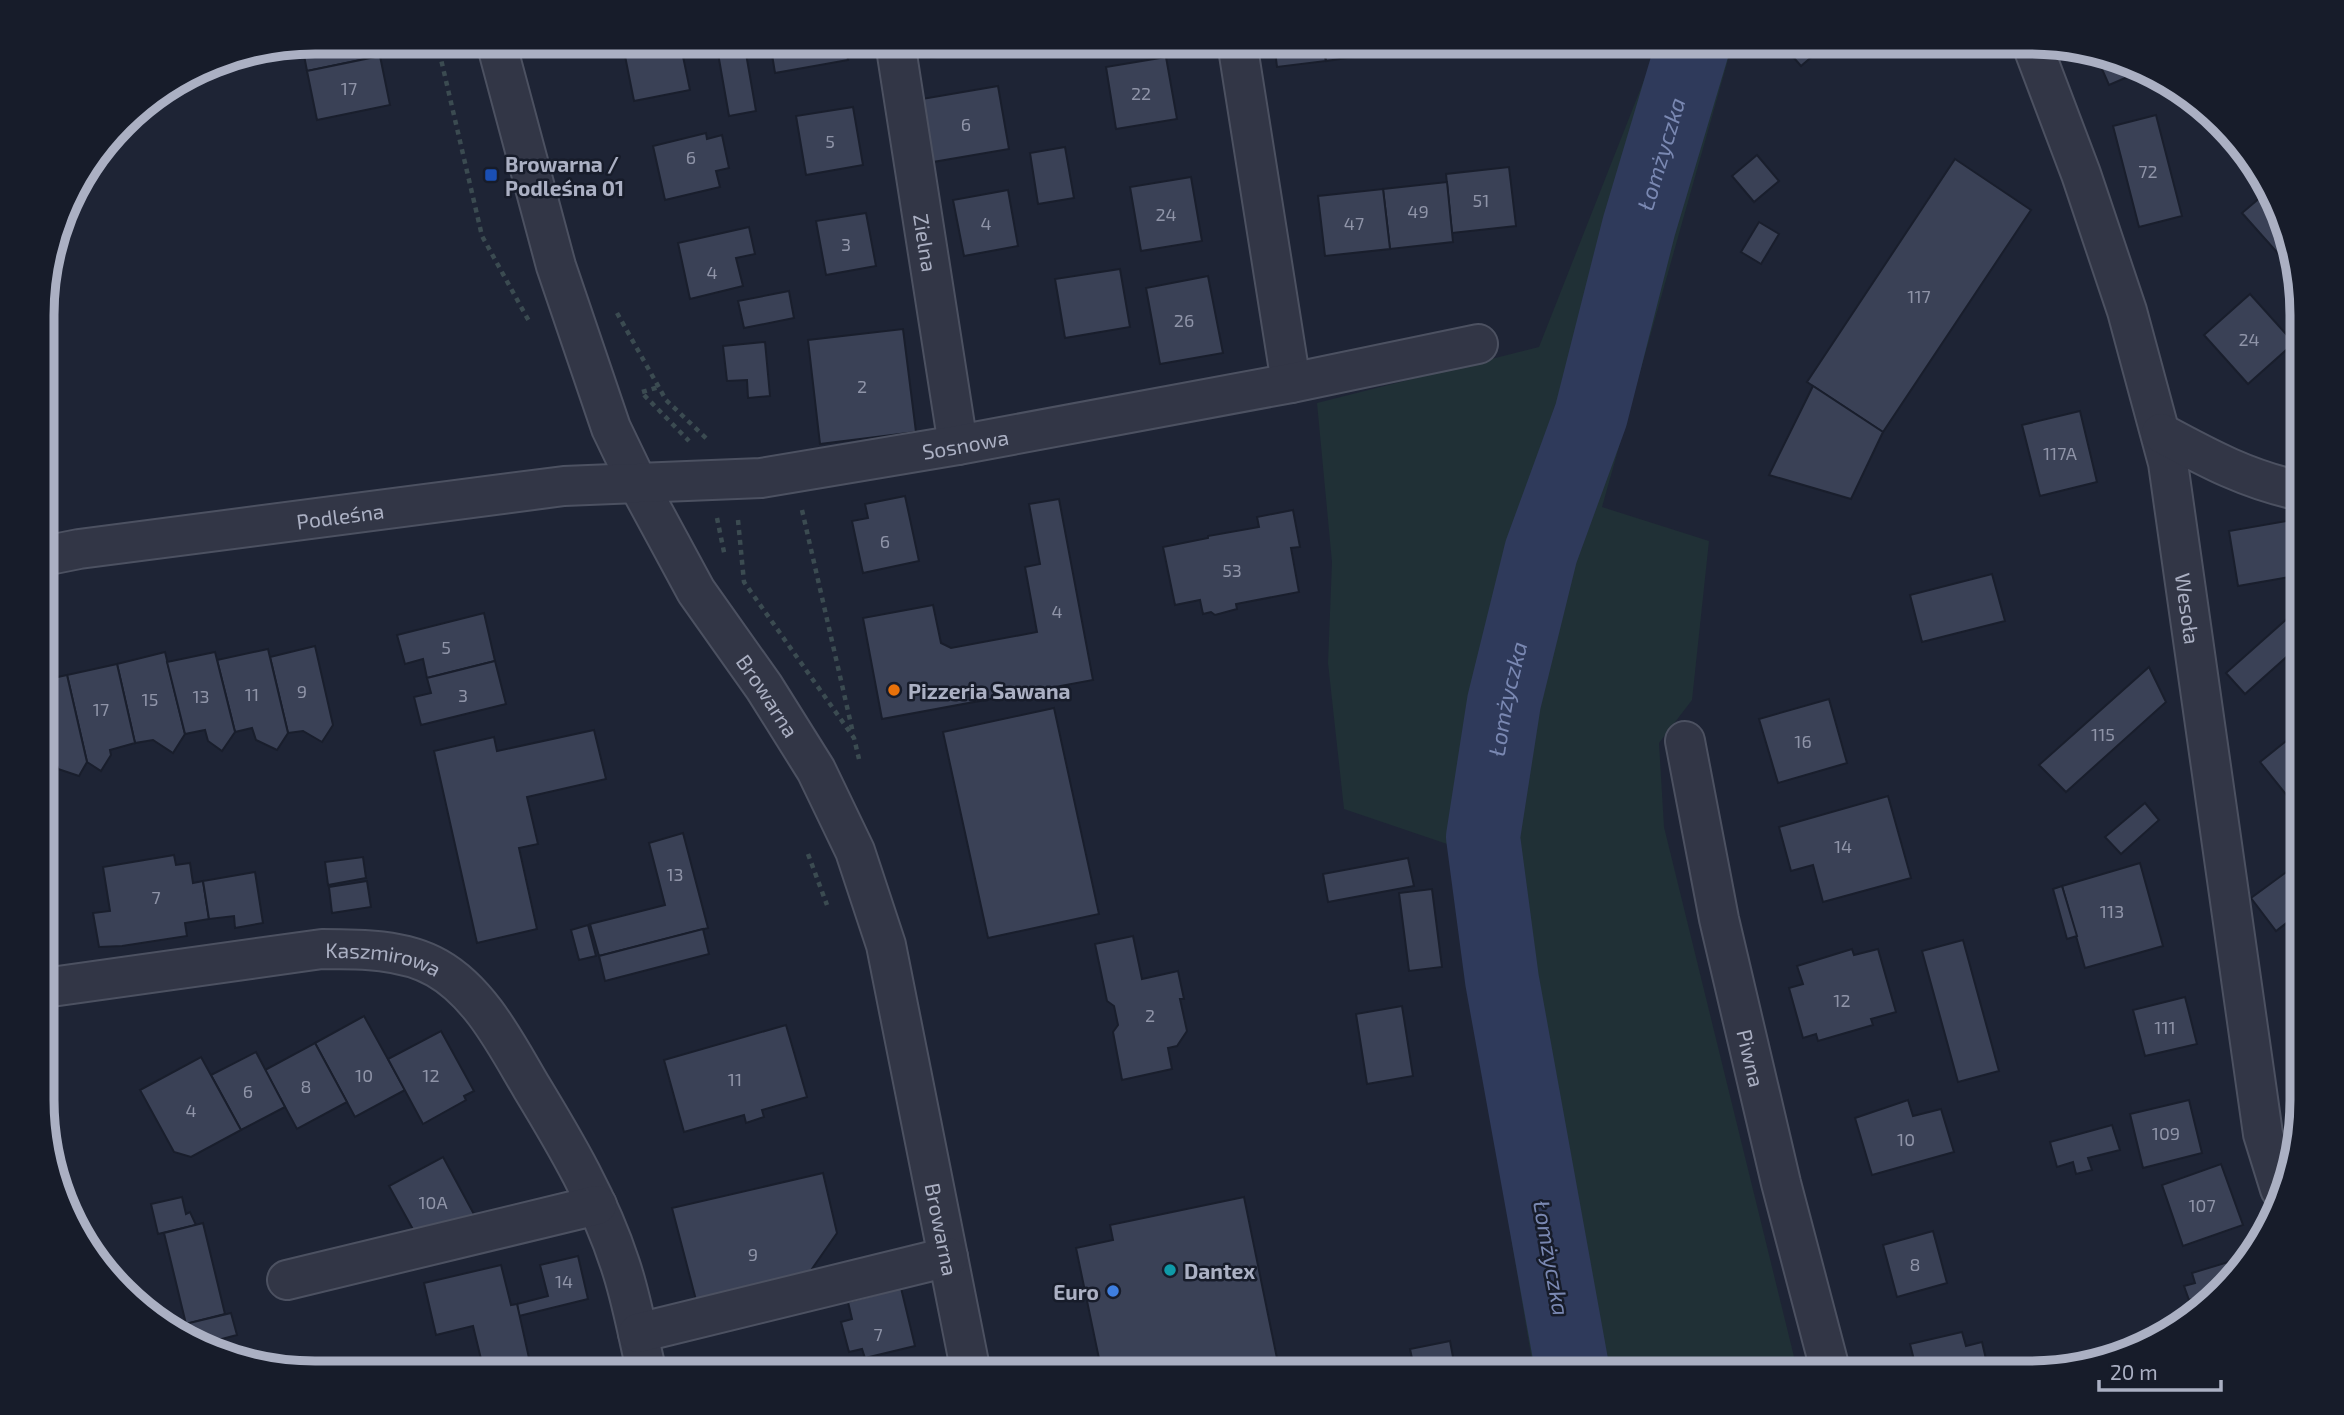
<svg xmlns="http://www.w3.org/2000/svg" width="2344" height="1415" font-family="'Exo 2',sans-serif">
<rect width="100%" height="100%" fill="#1e2435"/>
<path fill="#203036" d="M1659 42H1733L1602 507 1709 541 1692 700 1659 743 1664 827 1798 1373H1534L1503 1189 1453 846 1344 809 1328 663 1332 562 1317 403 1539 347Z"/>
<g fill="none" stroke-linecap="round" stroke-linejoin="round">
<path stroke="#2f3a5b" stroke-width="74" id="s1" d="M1573 1373 1502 980 1483 837 1504 702 1541 552 1591 415 1639 226 1694 42"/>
</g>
<g fill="#3a4156" stroke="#191e2c" stroke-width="2">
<path d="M316 42H377L380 56 307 71 302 45Z"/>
<path d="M643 42H680L690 90 634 101 623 46Z"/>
<path d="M716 42H744L756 111 729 116Z"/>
<path d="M770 42H845L848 60 775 73Z"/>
<path d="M928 42H983L984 48 931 58Z"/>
<path d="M1274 42H1323L1326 61 1277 67Z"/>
<path d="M1323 42H1380L1381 53 1326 61Z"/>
<path d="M1392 42H1437L1438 48 1392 51Z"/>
<path d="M1437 42H1496V43L1438 48Z"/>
<path d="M1780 42H1829L1801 66Z"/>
<path d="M2094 51H2100L2144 70 2109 85Z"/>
<path d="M380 56 390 105 317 120 307 71Z"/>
<path d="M1166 57 1177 119 1116 129 1106 67Z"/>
<path d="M998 86 1009 149 933 162 922 99Z"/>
<path d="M853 107 863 165 806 175 796 116Z"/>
<path d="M2156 115 2182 216 2139 227 2113 126Z"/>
<path d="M706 133 707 139 722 135 729 168 716 171 720 187 665 200 653 146Z"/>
<path d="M1065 147 1074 198 1038 204 1030 153Z"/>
<path d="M1757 155 1779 181 1754 202 1732 176Z"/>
<path d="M1955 159 2031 210 1883 432 1807 382Z"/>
<path d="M1509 167 1516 226 1452 233 1446 174Z"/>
<path d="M1191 177 1202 241 1141 251 1130 187Z"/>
<path d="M1447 182 1453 242 1390 249 1383 189Z"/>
<path d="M1383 189 1390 249 1325 256 1318 196Z"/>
<path d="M1008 190 1018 246 964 256 953 200Z"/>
<path d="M2269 190 2288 254 2283 259 2242 213Z"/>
<path d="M866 213 876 266 826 275 816 221Z"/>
<path d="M1759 222 1779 234 1761 264 1741 252Z"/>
<path d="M749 227 755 254 736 258 743 286 690 299 678 243Z"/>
<path d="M2289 257 2295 275 2284 262Z"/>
<path d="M1120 269 1130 327 1065 338 1055 279Z"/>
<path d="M1208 276 1223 353 1160 364 1146 288Z"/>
<path d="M789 291 794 318 744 328 738 301Z"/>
<path d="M2250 294 2294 343 2248 384 2204 335Z"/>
<path d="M903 329 916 432 820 444 808 340Z"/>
<path d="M765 342 770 396 748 398 747 380 727 381 723 346Z"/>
<path d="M1813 386 1883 432 1851 499 1769 475Z"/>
<path d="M2080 411 2097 482 2040 496 2022 425Z"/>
<path d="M905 496 919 561 863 573 852 521 868 518 865 504Z"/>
<path d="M1059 499 1093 680 882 719 863 618 933 605 941 643 951 648 1037 632 1025 567 1040 564 1029 504Z"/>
<path d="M1293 510 1300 547 1291 548 1299 592 1236 604 1237 609 1215 615 1211 612 1203 614 1200 600 1175 605 1163 547 1208 538V536L1259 527 1257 517Z"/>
<path d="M2293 520 2301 575 2238 586 2229 531Z"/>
<path d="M1992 574 2005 621 1922 642 1910 595Z"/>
<path d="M484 613 495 661 427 678 423 659 405 664 397 635Z"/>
<path d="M2289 617 2301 631V644L2245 694 2226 673Z"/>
<path d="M315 646 333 725 322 742 303 731 288 733 270 657Z"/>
<path d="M268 649 288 733 277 750 256 740 252 728 235 732 217 660Z"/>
<path d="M165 652 185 734 173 753 153 740 135 743 117 664Z"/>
<path d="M215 652 235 732 222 751 208 741 205 730 185 734 167 662Z"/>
<path d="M495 661 506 704 421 725 414 697 431 693 427 678Z"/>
<path d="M117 664 135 743 110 750 111 755 101 771 87 762 67 675Z"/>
<path d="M2149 667 2166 702 2066 792 2039 765Z"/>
<path d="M67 675 87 762 79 776 58 769 56 762 44 764V680Z"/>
<path d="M1829 699 1847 763 1778 783 1759 719Z"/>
<path d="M1054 708 1099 914 988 938 943 732Z"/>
<path d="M2301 729V813L2260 762Z"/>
<path d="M594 730 606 779 527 797 538 844 519 848 537 929 477 943 434 751 494 737 497 751Z"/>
<path d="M1888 796 1911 878 1823 902 1813 865 1791 871 1779 827Z"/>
<path d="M2145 803 2159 820 2121 854 2105 837Z"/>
<path d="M683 833 708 928 599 956 590 924 665 905 649 843Z"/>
<path d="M48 855 53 874 44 876V856Z"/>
<path d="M174 855 176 865 190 863 193 883 203 881 209 919 185 923 187 936 122 946 99 947 93 913 110 911 103 867Z"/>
<path d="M363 857 366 878 328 885 325 862Z"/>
<path d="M1408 858 1414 886 1328 902 1323 874Z"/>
<path d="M2140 863 2163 946 2085 968 2062 886Z"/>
<path d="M2296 865 2301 873V912L2276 931 2251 898Z"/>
<path d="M255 872 263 923 235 928 234 916 209 919 203 881Z"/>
<path d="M367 881 371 907 332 913 329 887Z"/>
<path d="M2062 886 2077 936 2067 939 2053 889Z"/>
<path d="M1432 889 1442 967 1409 971 1399 893Z"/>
<path d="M588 925 596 956 579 960 571 930Z"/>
<path d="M703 929 709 954 605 981 599 956Z"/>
<path d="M1133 936 1142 979 1178 971 1184 999H1180L1187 1031 1177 1046 1168 1048 1172 1069 1122 1080 1113 1032 1118 1025 1114 1006 1107 1001 1095 944Z"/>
<path d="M1963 940 1999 1071 1958 1082 1922 951Z"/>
<path d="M1852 949 1854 955 1878 949 1896 1012 1871 1019 1873 1025 1818 1041 1816 1034 1803 1038 1789 988 1803 984 1797 966Z"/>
<path d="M2185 997 2197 1044 2145 1056 2133 1010Z"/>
<path d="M1402 1006 1413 1076 1367 1084 1356 1014Z"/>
<path d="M364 1016 405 1090 355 1117 315 1043Z"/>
<path d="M786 1025 807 1097 762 1110 764 1117 746 1123 744 1115 684 1132 664 1060Z"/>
<path d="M441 1031 474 1091 464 1096 466 1100 423 1124 388 1059Z"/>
<path d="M315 1043 347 1102 297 1129 265 1070Z"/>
<path d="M256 1052 285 1107 241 1130 211 1075Z"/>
<path d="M201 1057 241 1130 191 1157 174 1152 140 1090Z"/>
<path d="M1908 1100 1913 1116 1941 1109 1954 1152 1872 1175 1855 1118Z"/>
<path d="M2189 1100 2202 1153 2143 1168 2130 1114Z"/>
<path d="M2112 1125 2120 1150 2088 1158 2092 1170 2076 1174 2073 1162 2057 1167 2050 1142Z"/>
<path d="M443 1157 476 1218 415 1233 389 1186Z"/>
<path d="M2221 1164 2243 1225 2183 1246 2162 1185Z"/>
<path d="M823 1173 837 1233 807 1276 696 1300 672 1208Z"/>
<path d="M182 1197 186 1214 190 1212 196 1225 158 1234 151 1204Z"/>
<path d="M1244 1197 1280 1373H1102L1076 1248 1113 1240 1110 1225Z"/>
<path d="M203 1223 225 1314 186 1324 164 1233Z"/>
<path d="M1933 1231 1947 1283 1897 1297 1883 1245Z"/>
<path d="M578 1256 588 1299 519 1316 517 1304 548 1296 540 1265Z"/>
<path d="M2248 1256 2222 1293 2202 1308 2199 1298 2189 1300 2184 1286 2195 1283 2192 1273Z"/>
<path d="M501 1265 511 1305 517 1304 529 1358 524 1359V1373H474L471 1361 481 1359 473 1326 436 1335 424 1283Z"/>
<path d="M901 1288 915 1346 865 1358 862 1349 849 1352 841 1322 852 1319 848 1302Z"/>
<path d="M231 1313 237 1335 199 1345 184 1339 181 1325Z"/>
<path d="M1962 1332 1966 1346 1982 1342 1989 1372H1917L1910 1344Z"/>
<path d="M1450 1341 1456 1373H1415L1410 1349Z"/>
</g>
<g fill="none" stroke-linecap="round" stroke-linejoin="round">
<defs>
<g id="minor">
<path id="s2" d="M496 42 556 266 611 428 637 482 696 591 764 687 816 770 855 851 886 945 971 1373"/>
<path id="s3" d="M895 42 958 445"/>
<path d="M1237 42 1291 383"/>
<path id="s4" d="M2031 42 2081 174 2127 311 2168 463 2263 1134 2280 1189"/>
<path d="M2161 433C2209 459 2248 480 2301 491"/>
<path id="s5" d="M44 556 79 549 564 486 761 478 958 445 1291 383 1478 344"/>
<path id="s6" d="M1685 741 1719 919 1781 1183 1831 1373"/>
<path id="s7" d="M44 988 322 949C360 949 404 949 437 968 481 993 507 1046 532 1088 566 1144 600 1202 620 1264 632 1299 638 1337 647 1373"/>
<path d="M287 1280 597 1205"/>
<path d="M638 1333 948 1257"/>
</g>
</defs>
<use href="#minor" stroke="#4c5161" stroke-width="42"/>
<g stroke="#3b4b51" stroke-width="4.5" stroke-dasharray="5 5" stroke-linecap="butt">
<path d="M437 42 482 236 530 323"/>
<path d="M617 313 666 400 707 439"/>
<path d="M642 392 659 387"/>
<path d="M644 395 689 441"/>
<path d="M802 510 853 733"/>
<path d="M717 518 725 557"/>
<path d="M738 520 744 582 854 738 859 759"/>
<path d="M808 854 827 905"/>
</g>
<use href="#minor" stroke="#323646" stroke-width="38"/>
</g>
<rect fill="#1a4fb4" stroke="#171c2a" stroke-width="2.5" x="484" y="168" width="14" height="14" rx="3.5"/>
<circle fill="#e8710a" stroke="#171c2a" stroke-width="2.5" cx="894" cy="690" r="7"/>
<circle fill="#0f9aa8" stroke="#171c2a" stroke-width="2.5" cx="1170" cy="1270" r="7"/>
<circle fill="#3f7fe0" stroke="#171c2a" stroke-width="2.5" cx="1113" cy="1291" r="7"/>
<g text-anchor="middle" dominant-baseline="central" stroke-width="5" stroke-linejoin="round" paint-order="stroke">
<g font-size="18" fill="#8f94a8">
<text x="349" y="88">17</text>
<text x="1141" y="93">22</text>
<text x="966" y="124">6</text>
<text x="830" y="141">5</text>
<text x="691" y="157">6</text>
<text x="2148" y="171">72</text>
<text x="1481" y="200">51</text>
<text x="1418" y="211">49</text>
<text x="1166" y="214">24</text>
<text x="986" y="223">4</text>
<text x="1354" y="223">47</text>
<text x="846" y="244">3</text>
<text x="712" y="272">4</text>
<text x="1919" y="296">117</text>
<text x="1184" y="320">26</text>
<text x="2249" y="339">24</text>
<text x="862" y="386">2</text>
<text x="2060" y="453">117A</text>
<text x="885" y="541">6</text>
<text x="1232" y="570">53</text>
<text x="1057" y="611">4</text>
<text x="446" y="647">5</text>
<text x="302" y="691">9</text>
<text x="252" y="694">11</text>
<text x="463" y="695">3</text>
<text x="201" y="696">13</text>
<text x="150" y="699">15</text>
<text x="101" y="709">17</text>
<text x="2103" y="734">115</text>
<text x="1803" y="741">16</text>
<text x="1843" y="846">14</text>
<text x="675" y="874">13</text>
<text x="156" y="897">7</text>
<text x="2112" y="911">113</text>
<text x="1842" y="1000">12</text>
<text x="1150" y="1015">2</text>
<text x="2165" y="1027">111</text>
<text x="364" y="1075">10</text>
<text x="431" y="1075">12</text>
<text x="735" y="1079">11</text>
<text x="306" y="1086">8</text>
<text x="248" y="1091">6</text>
<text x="191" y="1110">4</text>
<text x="2166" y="1133">109</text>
<text x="1906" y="1139">10</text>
<text x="433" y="1202">10A</text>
<text x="2202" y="1205">107</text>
<text x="753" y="1254">9</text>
<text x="1915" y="1264">8</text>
<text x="564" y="1281">14</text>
<text x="878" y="1334">7</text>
</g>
<g font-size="21" font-weight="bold" fill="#abb0c3" stroke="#171c2a" text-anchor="start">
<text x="505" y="163">Browarna /<tspan x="505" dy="24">Podleśna 01</tspan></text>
<text x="908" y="690">Pizzeria Sawana</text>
<text x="1184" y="1270">Dantex</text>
<text x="1099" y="1291" text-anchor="end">Euro</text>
</g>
<g font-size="21" fill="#abb0c3" stroke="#171c2a">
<text stroke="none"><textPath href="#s3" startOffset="203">Zielna</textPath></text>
<text stroke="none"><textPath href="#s5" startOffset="929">Sosnowa</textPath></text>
<text stroke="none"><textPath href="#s5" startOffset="299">Podleśna</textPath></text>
<text stroke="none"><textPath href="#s4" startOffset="590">Wesoła</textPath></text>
<text stroke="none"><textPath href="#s2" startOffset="714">Browarna</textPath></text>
<text stroke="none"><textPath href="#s7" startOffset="343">Kaszmirowa</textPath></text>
<text stroke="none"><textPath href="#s6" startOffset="324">Piwna</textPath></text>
<text stroke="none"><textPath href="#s2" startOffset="1281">Browarna</textPath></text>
</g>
<g font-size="23" font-style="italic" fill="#7a88b2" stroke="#171c2a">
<text stroke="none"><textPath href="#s1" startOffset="1251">Łomżyczka</textPath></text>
<text stroke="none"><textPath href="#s1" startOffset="684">Łomżyczka</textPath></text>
<text transform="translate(1552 1258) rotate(80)">Łomżyczka</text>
</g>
</g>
<path d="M0 0H2344V1415H0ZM315 54H2029A261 261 0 0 1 2290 315V1100A261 261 0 0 1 2029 1361H315A261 261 0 0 1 54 1100V315A261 261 0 0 1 315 54Z" fill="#171c2a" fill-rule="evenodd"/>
<path fill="none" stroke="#abb0c3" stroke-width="9" d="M315 54H2029A261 261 0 0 1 2290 315V1100A261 261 0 0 1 2029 1361H315A261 261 0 0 1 54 1100V315A261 261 0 0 1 315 54Z"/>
<path d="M2099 1380v10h122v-10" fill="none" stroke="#abb0c3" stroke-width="3.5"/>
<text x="2110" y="1380" font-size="21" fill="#abb0c3" stroke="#171c2a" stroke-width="5" paint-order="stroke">20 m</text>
</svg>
